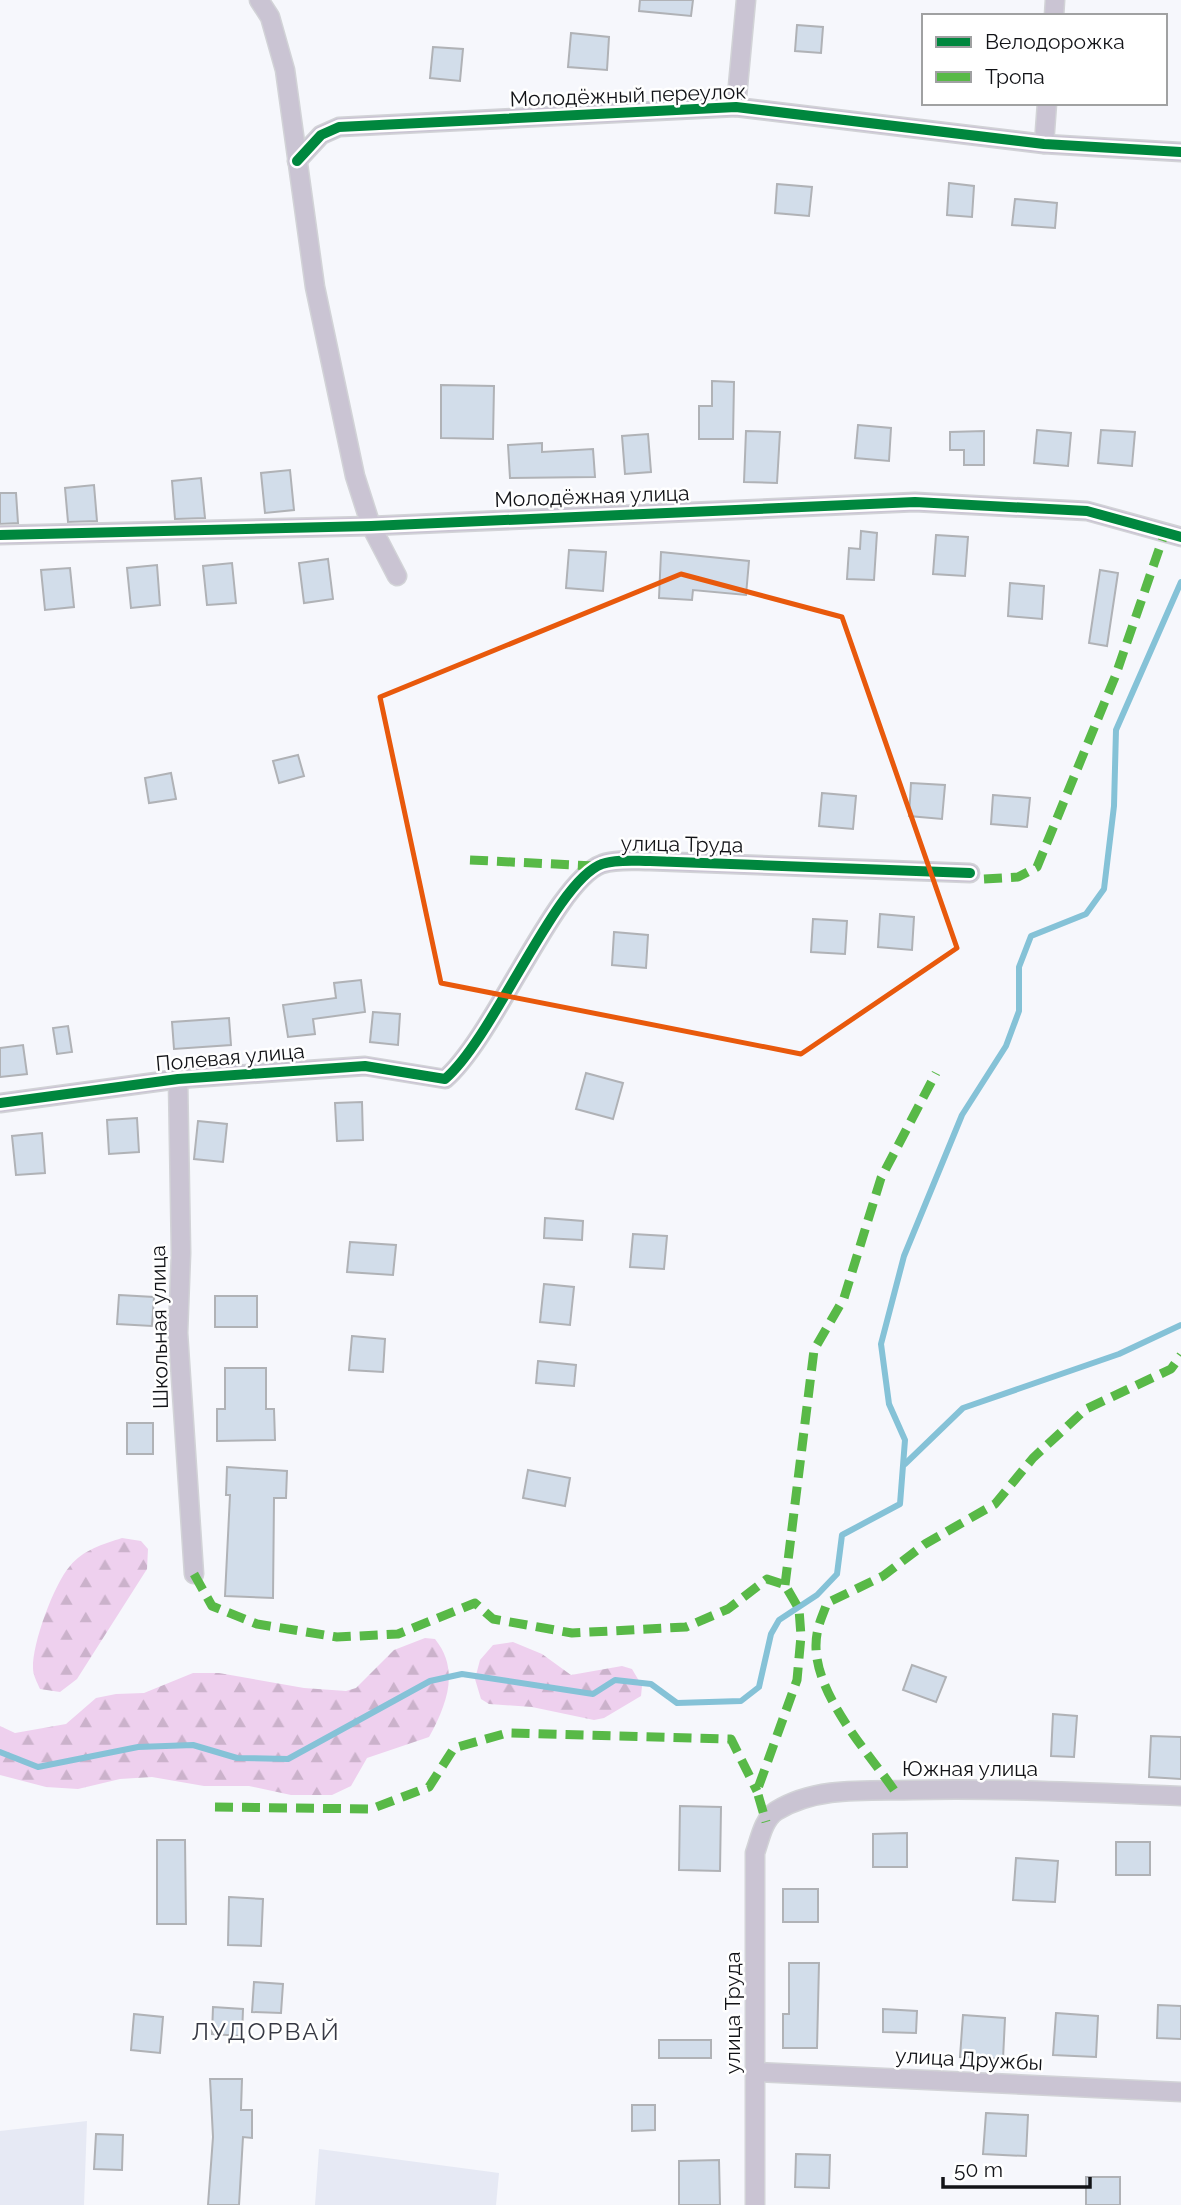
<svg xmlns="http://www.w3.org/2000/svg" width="1181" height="2205" font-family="Raleway,sans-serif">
<defs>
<pattern id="forest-firs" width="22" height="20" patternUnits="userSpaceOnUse" patternTransform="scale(1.75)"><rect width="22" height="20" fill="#eed0ee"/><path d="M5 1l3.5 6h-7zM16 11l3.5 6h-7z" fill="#cbb2cb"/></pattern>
</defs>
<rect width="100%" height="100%" fill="#f6f7fc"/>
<g fill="#e6e9f4">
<path d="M87 2121 84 2205H0V2131Z"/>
<path d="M319 2149 499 2173 496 2205H315Z"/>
</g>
<g fill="url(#forest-firs)">
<path d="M122 1538 141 1541 148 1549 147 1569 77 1679 60 1692 40 1689C37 1682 33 1675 33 1668 32 1644 54 1584 70 1566 83 1550 103 1544 122 1538Z"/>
<path d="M425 1638 435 1639C460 1670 447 1704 429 1737L367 1758 351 1786 332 1795H291L249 1786H204L152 1777 120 1779 78 1789 46 1787 0 1775V1726L15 1733 66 1724 96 1698 116 1694 144 1693 193 1673H219L304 1688 346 1691 356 1688 394 1650Z"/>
<path d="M513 1642 542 1654 571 1675 622 1666 632 1669 642 1686 641 1696 604 1718 594 1720 532 1707 489 1704 481 1699 475 1679 480 1660 493 1645Z"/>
</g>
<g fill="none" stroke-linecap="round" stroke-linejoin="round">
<g stroke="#85c2d7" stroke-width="6">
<path d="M905 1464 963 1408 1119 1354 1181 1325"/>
<path d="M0 1752 38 1767 138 1747 193 1745 237 1758 288 1759 430 1681 462 1674 593 1694 615 1680 651 1684 677 1703 741 1701 759 1687 771 1634 779 1620 817 1595 837 1574 842 1535 900 1504 905 1440 889 1404 881 1344 904 1256 962 1115 1006 1046 1019 1011V967L1031 936 1086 914 1104 889 1114 806 1116 730 1181 582"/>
</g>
</g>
<g fill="#d2ddea" stroke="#b0b2b6" stroke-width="2">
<path d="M640 0H693L691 16 639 11Z"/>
<path d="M797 25 823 27 821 53 795 51Z"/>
<path d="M571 33 609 37 607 70 568 67Z"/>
<path d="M433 47 463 49 460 81 430 78Z"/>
<path d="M949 183 974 186 972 217 947 215Z"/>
<path d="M777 184 812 187 809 216 775 213Z"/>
<path d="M1015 199 1057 203 1055 228 1012 225Z"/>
<path d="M712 381 734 382 733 439H699V406H712Z"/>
<path d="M441 385 494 386 493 439 441 438Z"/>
<path d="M858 425 891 428 889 461 855 458Z"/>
<path d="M1037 430 1071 433 1068 466 1034 463Z"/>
<path d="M1101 430 1135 432 1132 466 1098 463Z"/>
<path d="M746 431 780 432 777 483 744 482Z"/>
<path d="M984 431V465H964V450H950V432Z"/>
<path d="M648 434 651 472 625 474 622 436Z"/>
<path d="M542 443V452L593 449 595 477 510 478 508 445Z"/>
<path d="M290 470 294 510 265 513 261 473Z"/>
<path d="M201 478 205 518 175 519 172 481Z"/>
<path d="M94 485 97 521 68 522 65 488Z"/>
<path d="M0 493H16L18 523 0 524Z"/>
<path d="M861 531 877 533 874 580 847 579 849 548 860 549Z"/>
<path d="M936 535 968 537 965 576 933 574Z"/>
<path d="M569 550 606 552 603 591 566 588Z"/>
<path d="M661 552 749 561 746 595 693 590 692 600 659 598Z"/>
<path d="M328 559 333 599 304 603 299 563Z"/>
<path d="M232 563 236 603 207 605 203 566Z"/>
<path d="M157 565 160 605 131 608 127 568Z"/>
<path d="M70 568 74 607 45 610 41 570Z"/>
<path d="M1100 570 1118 573 1107 646 1089 643Z"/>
<path d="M1010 583 1044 586 1042 619 1008 616Z"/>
<path d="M298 755 304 776 279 783 273 761Z"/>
<path d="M171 773 176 799 149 803 145 778Z"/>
<path d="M911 783 945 785 942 819 909 816Z"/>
<path d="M822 793 856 796 853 829 819 826Z"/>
<path d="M993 795 1030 798 1027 827 991 824Z"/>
<path d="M880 914 914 917 912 950 878 947Z"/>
<path d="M813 919 847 921 845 954 811 952Z"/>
<path d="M614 932 648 935 646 968 612 965Z"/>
<path d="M361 980 365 1012 313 1019 315 1034 288 1037 283 1005 336 998 334 983Z"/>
<path d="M373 1012 400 1014 398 1045 370 1042Z"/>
<path d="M229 1018 231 1045 174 1049 172 1022Z"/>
<path d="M68 1026 72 1052 57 1054 53 1028Z"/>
<path d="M23 1045 27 1074 0 1077V1048Z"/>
<path d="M586 1073 623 1083 613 1119 576 1109Z"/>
<path d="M362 1102 363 1140 337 1141 335 1103Z"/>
<path d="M137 1118 139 1152 109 1154 107 1120Z"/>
<path d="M198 1121 227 1124 223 1162 194 1159Z"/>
<path d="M42 1133 45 1173 16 1175 12 1136Z"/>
<path d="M545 1218 583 1221 582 1240 544 1238Z"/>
<path d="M633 1234 667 1236 664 1269 630 1267Z"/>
<path d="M350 1242 396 1245 393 1275 347 1272Z"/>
<path d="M544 1284 574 1287 570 1325 540 1322Z"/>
<path d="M119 1295 154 1297 152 1326 117 1324Z"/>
<rect x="215" y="1296" width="42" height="31"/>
<path d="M352 1336 385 1339 383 1372 349 1370Z"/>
<path d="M538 1361 576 1365 574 1386 536 1383Z"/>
<path d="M225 1368H266V1409H274L275 1440 217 1441V1409H225Z"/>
<rect x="127" y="1423" width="26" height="31"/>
<path d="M227 1467 287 1471 286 1498H274L273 1598 225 1596 230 1495H226Z"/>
<path d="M528 1470 570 1478 565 1506 523 1498Z"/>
<path d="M912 1665 946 1677 936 1702 903 1690Z"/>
<path d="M1053 1714 1077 1716 1074 1757 1051 1756Z"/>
<path d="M1151 1736 1181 1737V1779L1149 1777Z"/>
<path d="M680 1806 721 1807 720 1871 679 1870Z"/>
<path d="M907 1833V1867H873V1834Z"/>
<path d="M157 1840H185L186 1924H157Z"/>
<rect x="1116" y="1842" width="34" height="33"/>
<path d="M1016 1858 1058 1861 1055 1902 1013 1900Z"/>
<rect x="783" y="1889" width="35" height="33"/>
<path d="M229 1897 263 1899 261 1946 228 1945Z"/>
<path d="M789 1963H819L817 2048H783V2014H789Z"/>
<path d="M254 1982 283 1984 281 2013 252 2012Z"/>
<path d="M1158 2005 1181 2006V2039L1157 2038Z"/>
<path d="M213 2007 243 2009 242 2036 212 2034Z"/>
<path d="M883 2009 917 2011 916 2033 883 2032Z"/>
<path d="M1056 2013 1098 2016 1096 2057 1053 2055Z"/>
<path d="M134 2014 163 2017 160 2053 131 2050Z"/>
<path d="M963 2015 1005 2018 1003 2059 960 2057Z"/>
<rect x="659" y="2040" width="52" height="18"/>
<path d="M210 2079H242L241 2110H252V2138L243 2137 239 2205H208L213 2137Z"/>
<path d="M632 2105H655V2130L632 2131Z"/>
<path d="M986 2113 1028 2115 1026 2156 983 2154Z"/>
<path d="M96 2134 123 2135 122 2170 94 2169Z"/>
<path d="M796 2154 830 2155 829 2188 795 2187Z"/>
<path d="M719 2160 720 2205H679V2161Z"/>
<rect x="1086" y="2177" width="34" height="28"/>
</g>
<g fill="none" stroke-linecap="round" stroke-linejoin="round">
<defs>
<g id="street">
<path d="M259 0 270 17 285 70 315 287 355 476 371 526 397 576"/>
<path d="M1054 16 1055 0"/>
<path d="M736 107 746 0"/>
<path d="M1044 144 1047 103"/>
<path d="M297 161 321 135 339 127 736 107 1044 144 1181 152"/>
<path d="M0 535 371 526 915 502 1087 511 1181 537"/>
<path d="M178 1079 181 1253 178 1333 194 1574"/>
<path d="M0 1103 178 1079 365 1066 445 1079C495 1036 555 881 602 864 617 859 634 861 650 861L970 873"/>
<path d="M755 2072 1181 2092"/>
<path d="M755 2205V1853C760 1839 763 1820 776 1811 816 1786 868 1791 913 1790 1002 1788 1092 1793 1181 1796"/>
</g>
</defs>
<use href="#street" stroke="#d2d3d7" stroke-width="21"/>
<use href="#street" stroke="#cac4d3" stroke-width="18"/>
<g stroke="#58b947" stroke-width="9" stroke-dasharray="18 9" stroke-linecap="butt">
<path d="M470 860 596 866"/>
<path d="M984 879 1018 877 1037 867 1115 677 1164 535"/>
<path d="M194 1574 212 1606 257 1624 337 1637 398 1634 475 1603 493 1619 572 1633 686 1627 728 1609 767 1579 785 1585 799 1609 801 1636 797 1680 757 1791 766 1822"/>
<path d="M785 1585 814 1350 844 1298 881 1178 936 1073"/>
<path d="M894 1790C866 1749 804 1684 818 1629 820 1620 824 1612 827 1603L883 1576 925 1544 995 1504 1033 1458 1086 1409 1171 1369 1181 1355"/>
<path d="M215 1807 371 1809 429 1787 454 1748 507 1733 731 1739 757 1791"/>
</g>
<defs>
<g id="cycleway">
<path d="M297 161 321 135 339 127 736 107 1044 144 1181 152"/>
<path d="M0 535 371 526 915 502 1087 511 1181 537"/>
<path d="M0 1103 178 1079 365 1066 445 1079C495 1036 555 881 602 864 617 859 634 861 650 861L970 873"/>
</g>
</defs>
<use href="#cycleway" stroke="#fff" stroke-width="15"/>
<use href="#cycleway" stroke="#00873e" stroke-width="10"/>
</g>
<path fill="none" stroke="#e8590c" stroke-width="5" stroke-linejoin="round" d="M681 574 842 617 957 948 801 1054 441 983 380 697Z"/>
<g text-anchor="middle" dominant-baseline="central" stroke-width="5" stroke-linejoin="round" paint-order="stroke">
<g font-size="21" fill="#121317" stroke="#fff">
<text transform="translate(628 95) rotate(-2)">Молодёжный переулок</text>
<text transform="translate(592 496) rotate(-2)">Молодёжная улица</text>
<text transform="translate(682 844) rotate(1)">улица Труда</text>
<text transform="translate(230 1057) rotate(-5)">Полевая улица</text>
<text transform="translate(159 1327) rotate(-91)">Школьная улица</text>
<text x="970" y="1768">Южная улица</text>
<text transform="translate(732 2013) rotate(-90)">улица Труда</text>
<text transform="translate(969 2059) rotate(3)">улица Дружбы</text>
</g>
<g font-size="24" letter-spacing="2" fill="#373944" stroke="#fff">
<text x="266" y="2031">ЛУДОРВАЙ</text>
</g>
</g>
<rect x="922" y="14" width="245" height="91" fill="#ffffff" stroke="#a0a1a2" stroke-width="2"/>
<rect x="936" y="37" width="35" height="10" fill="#00873e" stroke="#a0a1a2" stroke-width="2"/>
<text x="985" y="49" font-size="21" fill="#121317">Велодорожка</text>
<rect x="936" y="72" width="35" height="10" fill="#58b947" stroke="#a0a1a2" stroke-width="2"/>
<text x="985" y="84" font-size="21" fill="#121317">Тропа</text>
<path d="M943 2177v10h147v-10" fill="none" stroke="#121317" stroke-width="3.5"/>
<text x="954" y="2177" font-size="21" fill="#121317" stroke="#ffffff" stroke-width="5" paint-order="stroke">50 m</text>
</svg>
